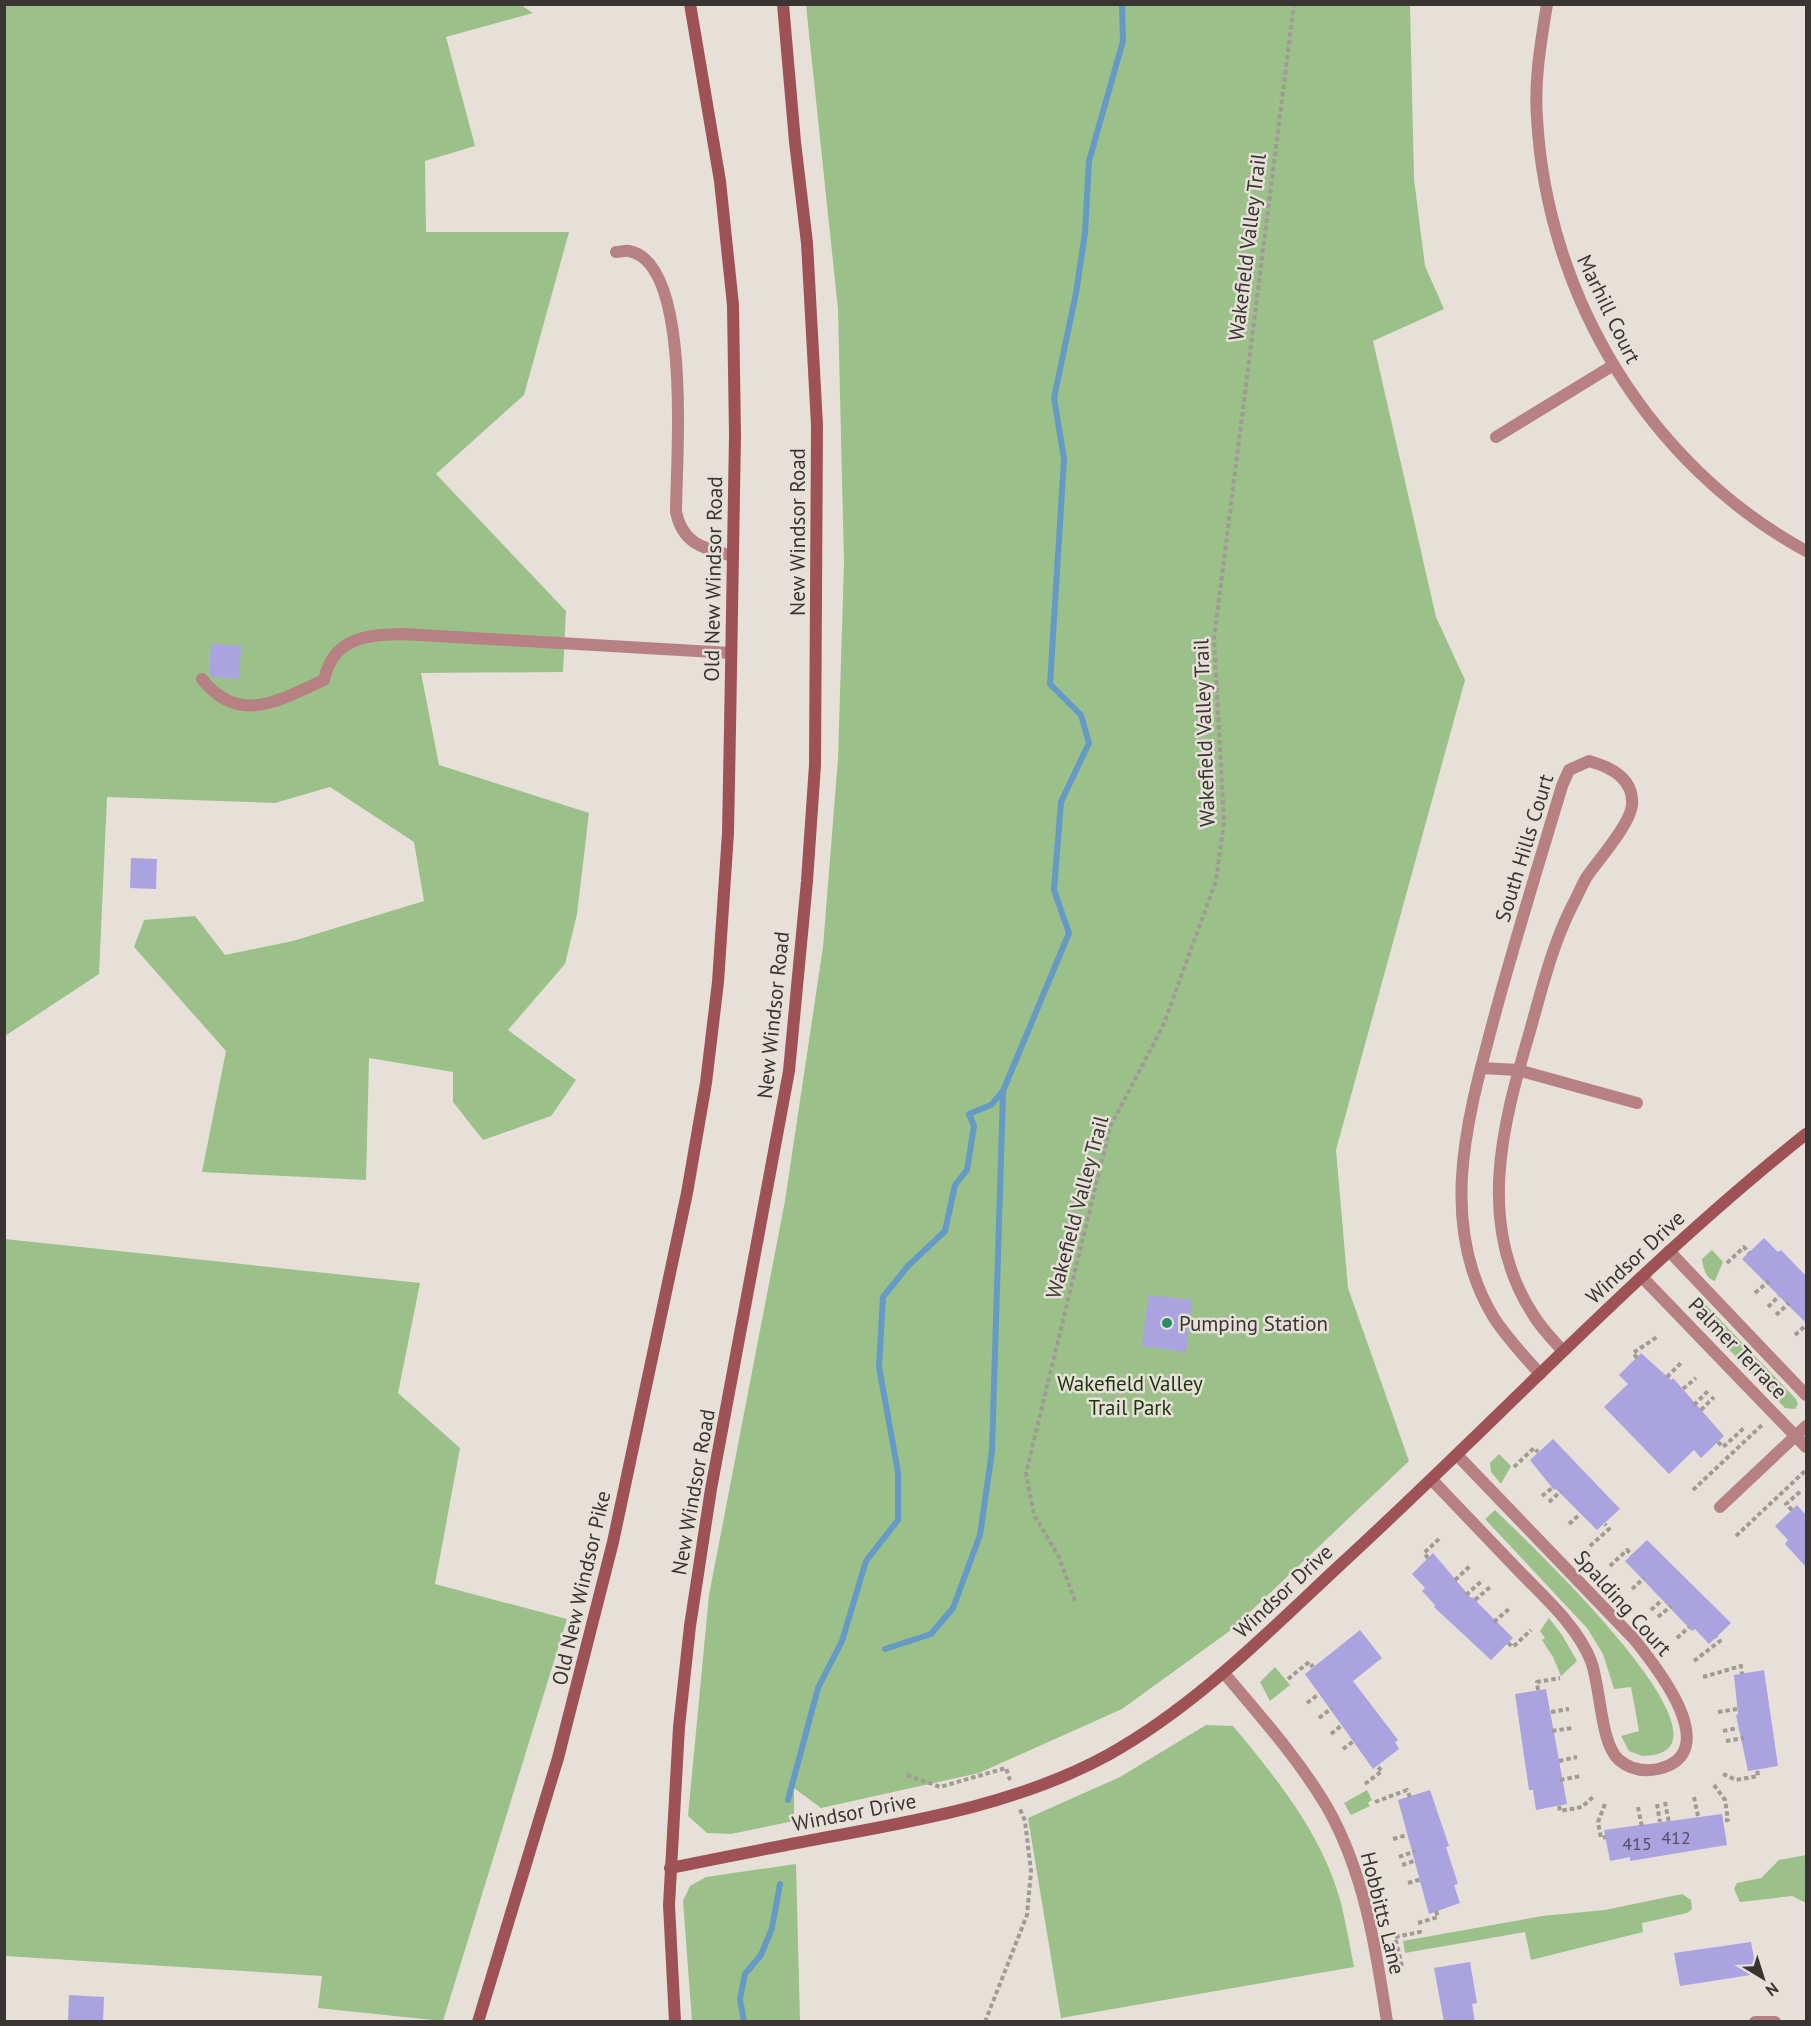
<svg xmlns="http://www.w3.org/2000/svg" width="1811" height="2026" font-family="'PT Sans',sans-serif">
<rect width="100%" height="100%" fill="#e7e0d8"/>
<g fill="#9bc08a">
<path d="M5 5H521L533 13 446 37 475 146 425 161 426 232H569L524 395 436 474 566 611 563 672 421 673 439 765 589 813 577 914 565 964 508 1030 576 1080 551 1116 483 1140 453 1102V1072L369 1058 366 1180 202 1172 226 1051 134 947 144 920 195 916 225 955 293 941 424 901 414 842 330 787 275 803 107 797 99 974 5 1036Z"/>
<path d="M806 5H1410L1414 179 1425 266 1444 309 1373 341 1436 617 1465 680 1336 1150 1348 1288 1409 1461 1231 1630 1122 1709 979 1773 821 1808 794 1788V1821L731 1834 707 1833 688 1816 709 1595 785 1201 823 947 838 759 844 563 838 309Z"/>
<path d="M5 1239 420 1283 398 1393 460 1448 435 1584 567 1619 443 2021 318 2008 322 1976 5 1956Z"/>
<path d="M1712 1250 1723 1262 1715 1281C1706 1279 1703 1268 1702 1259Z"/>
<path d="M1706 1305 1796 1399 1798 1404 1795 1409 1785 1408 1695 1314Z"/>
<path d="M1499 1454 1511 1466 1501 1484 1491 1472 1490 1463Z"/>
<path d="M1495 1510C1515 1530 1759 1756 1642 1756L1629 1751 1621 1736 1639 1731 1631 1687 1614 1689 1603 1654 1587 1628 1485 1519Z"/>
<path d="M1549 1618 1562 1635 1577 1661 1561 1676 1553 1657 1542 1640 1545 1638 1540 1631Z"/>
<path d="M1275 1667 1290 1685 1270 1701 1260 1682Z"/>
<path d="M1206 1725 1233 1726C1277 1779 1323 1835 1341 1903 1346 1924 1350 1946 1354 1967L1061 2018 1028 1818 1120 1777Z"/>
<path d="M1367 1790 1372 1800 1368 1803 1370 1806 1351 1815 1344 1803Z"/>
<path d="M1806 1855V1903L1792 1896 1740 1902 1734 1889 1737 1883 1761 1878 1779 1860Z"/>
<path d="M796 1864 800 2021H692L683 1901 690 1886 706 1877Z"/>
<path d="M1682 1894 1691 1900 1692 1909 1687 1913 1642 1923 1643 1932 1531 1960 1525 1932 1405 1953 1403 1941 1542 1916 1605 1910Z"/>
</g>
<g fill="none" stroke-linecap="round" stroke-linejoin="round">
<g stroke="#659ac7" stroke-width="6">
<path d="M885 1649 931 1634 953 1608 980 1535 992 1451 1003 1092"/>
<path d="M788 1800 818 1688 842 1641 866 1561 898 1520V1472L879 1367 883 1297 908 1266 945 1231 955 1185 967 1170 974 1126 969 1114 991 1105 1003 1091 1069 933 1054 890 1061 802 1089 743 1081 715 1050 684 1064 459 1054 398 1076 293 1085 233 1089 161 1123 41 1122 4"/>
<path d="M744 2022 740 1999 745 1974 761 1955 772 1928 780 1884"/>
</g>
</g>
<g fill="#aba2e0">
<path d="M211 644 241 646 239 679 212 677 209 674Z"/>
<path d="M131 858 157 859 156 889 130 888Z"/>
<path d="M1764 1238 1778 1252 1781 1250 1806 1276V1323L1742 1259Z"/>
<path d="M1148 1295 1192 1300 1186 1352 1142 1346Z"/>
<path d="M1641 1353 1671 1380 1673 1378 1724 1436 1701 1458 1694 1450 1669 1474 1604 1407 1628 1384 1619 1375Z"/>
<path d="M1553 1439 1620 1509 1597 1530 1556 1489 1554 1490 1530 1460Z"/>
<path d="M1797 1505 1806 1515V1567L1785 1544 1788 1540 1775 1526Z"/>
<path d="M1647 1540 1731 1623 1709 1644 1695 1629 1692 1631 1625 1561Z"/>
<path d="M1433 1553 1471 1598 1472 1597 1513 1638 1491 1660 1434 1607 1435 1605 1422 1591 1425 1588 1412 1574Z"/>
<path d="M1360 1630 1382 1658 1353 1681 1398 1740 1395 1742 1399 1749 1373 1769 1305 1674Z"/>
<path d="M1764 1670 1778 1766 1748 1771 1736 1715 1738 1714 1734 1675Z"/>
<path d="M1546 1689 1567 1804 1536 1810 1533 1790H1529L1515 1694Z"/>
<path d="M1430 1790 1449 1846 1446 1847 1458 1884 1454 1885 1460 1903 1429 1914 1398 1800Z"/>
<path d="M1722 1814 1727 1845 1630 1861V1857L1610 1861 1604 1830Z"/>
<path d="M1751 1942 1757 1974 1680 1986 1674 1953Z"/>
<path d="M1470 1962 1477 2003 1472 2004 1475 2022H1444L1434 1968Z"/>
<path d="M69 1995 104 1997 103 2022H68Z"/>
</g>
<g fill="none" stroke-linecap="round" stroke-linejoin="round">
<g stroke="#a09b95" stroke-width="4" stroke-dasharray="4.5 3" stroke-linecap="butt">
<path d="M1727 1263 1744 1247 1749 1253"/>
<path d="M1755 1293 1769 1281"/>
<path d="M1768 1307 1779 1296"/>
<path d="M1776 1315 1789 1303"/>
<path d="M1795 1335 1805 1326"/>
<path d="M1637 1358 1633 1353 1657 1337"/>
<path d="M1667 1377 1681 1363"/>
<path d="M1683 1389 1696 1378"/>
<path d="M1694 1405 1708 1391"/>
<path d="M1701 1410 1714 1397"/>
<path d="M1718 1442 1723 1447 1744 1428"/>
<path d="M1514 1467 1534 1448 1538 1452"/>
<path d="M1693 1490 1762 1425"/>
<path d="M1542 1496 1552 1488"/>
<path d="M1549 1502 1561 1491"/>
<path d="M1792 1510 1786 1504 1802 1490"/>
<path d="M1569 1524 1580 1514"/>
<path d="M1736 1536 1806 1470"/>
<path d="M1590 1546 1609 1529 1605 1524"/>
<path d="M1428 1558 1424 1553 1441 1537"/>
<path d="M1610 1566 1627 1550 1632 1555"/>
<path d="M1455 1580 1470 1566"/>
<path d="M1632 1589 1644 1578"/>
<path d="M1466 1595 1483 1580"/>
<path d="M1475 1600 1490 1587"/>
<path d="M1075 1601 1059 1557 1034 1515 1026 1473 1110 1127 1163 1026 1216 881 1224 822 1214 639 1294 4"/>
<path d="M1651 1610 1662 1600"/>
<path d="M1658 1617 1671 1606"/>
<path d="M1494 1622 1510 1608"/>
<path d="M1677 1638 1689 1627"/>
<path d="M1508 1643 1513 1647 1531 1630"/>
<path d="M1694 1661 1720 1641 1716 1637"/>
<path d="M1703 1677 1741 1666 1742 1674"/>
<path d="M1288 1679 1309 1662 1313 1667"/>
<path d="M1538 1690 1537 1682 1560 1678"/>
<path d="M1307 1703 1319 1694"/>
<path d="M1551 1712 1569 1709"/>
<path d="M1718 1712 1737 1709"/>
<path d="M1319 1718 1332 1708"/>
<path d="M1552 1731 1572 1728"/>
<path d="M1723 1731 1738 1728"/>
<path d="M1331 1734 1342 1725"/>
<path d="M1726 1741 1744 1738"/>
<path d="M1343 1749 1355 1740"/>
<path d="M1559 1761 1577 1757"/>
<path d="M1723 1774 1736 1780 1758 1776 1757 1769"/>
<path d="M907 1775 940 1787 1006 1768 1010 1780"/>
<path d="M1560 1780 1581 1776"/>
<path d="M1365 1784 1382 1771 1377 1766"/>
<path d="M1714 1785 1725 1800 1728 1820 1723 1821"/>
<path d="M1694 1797 1698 1816"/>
<path d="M1375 1802 1407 1790 1410 1797"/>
<path d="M1665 1802 1669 1823"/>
<path d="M1605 1804 1598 1822 1601 1838 1606 1837"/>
<path d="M1657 1804 1660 1822"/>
<path d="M1559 1806 1560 1811 1582 1807 1593 1797"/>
<path d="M1638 1807 1642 1828"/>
<path d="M1393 1839 1407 1835"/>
<path d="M1399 1857 1415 1851"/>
<path d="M1402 1865 1414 1861"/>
<path d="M1408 1883 1422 1879"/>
<path d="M1418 1923 1438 1917 1436 1911"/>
<path d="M1402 1966 1395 1937 1420 1932 1419 1929"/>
<path d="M985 2022 1027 1915 1031 1871 1025 1821 1019 1807"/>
</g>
<g stroke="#b78183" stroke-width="12">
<path d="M616 252C620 252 626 250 629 251 693 263 676 463 676 512 683 545 704 548 733 556"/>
<path d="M1496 437 1612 366"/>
<path d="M1481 1068 1518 1070 1637 1103"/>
<path d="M1720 1507 1806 1426"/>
</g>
<g stroke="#b78183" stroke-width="12">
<path d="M1547 4C1541 42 1534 80 1537 118 1547 297 1649 465 1806 551"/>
<path d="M202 679C239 726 279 700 324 680 333 637 367 635 403 634L731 653"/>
<path d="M1669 1251 1806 1395"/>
<path d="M1642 1277 1806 1447"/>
<path d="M1540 1374C1524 1356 1507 1338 1494 1318 1436 1223 1468 1116 1494 1018 1515 940 1539 863 1562 786L1569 770 1589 761C1611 767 1634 779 1632 805 1630 825 1598 860 1586 878 1581 887 1577 897 1572 906 1552 946 1542 988 1530 1031 1502 1126 1475 1226 1534 1316 1542 1329 1553 1340 1563 1351"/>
<path d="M1432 1480C1462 1511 1491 1542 1520 1572 1546 1599 1577 1626 1591 1661 1601 1688 1600 1743 1619 1760 1630 1769 1644 1772 1658 1769 1726 1753 1655 1665 1634 1639L1458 1456"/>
<path d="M1224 1673C1260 1716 1298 1758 1327 1807 1364 1872 1376 1948 1387 2022"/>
<path d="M1755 2022H1775"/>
</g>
<g stroke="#9e5256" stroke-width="12">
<path d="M670 1868C725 1857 779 1846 834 1836 927 1819 1024 1801 1108 1755 1196 1706 1267 1633 1340 1565 1496 1422 1640 1266 1806 1134"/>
<path d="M478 2022 558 1758 613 1542 687 1193 706 1083 718 982 728 833 730 729 735 435 733 305 720 181 690 4"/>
<path d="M675 2022 669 1905 679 1727 690 1626 711 1489 789 1071 807 881 815 765 817 425 807 243 795 142 783 4"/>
</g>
</g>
<circle fill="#298d68" stroke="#e7e0d8" stroke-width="2" cx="1167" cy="1323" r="6"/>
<g text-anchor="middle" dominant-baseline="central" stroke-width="5" stroke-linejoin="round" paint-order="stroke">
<g font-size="18" fill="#55505e">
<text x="1676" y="1837">412</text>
<text x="1637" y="1843">415</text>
</g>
<g font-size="21" fill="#383532" stroke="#e7e0d8">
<text transform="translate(1247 247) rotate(-83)">Wakefield Valley Trail</text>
<text transform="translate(1609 309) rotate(64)">Marhill Court</text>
<text transform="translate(797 532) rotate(-90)">New Windsor Road</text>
<text transform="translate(713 579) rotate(-89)">Old New Windsor Road</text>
<text transform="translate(1204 733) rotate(-92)">Wakefield Valley Trail</text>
<text transform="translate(1524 848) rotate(-73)">South Hills Court</text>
<text transform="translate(773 1015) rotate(-84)">New Windsor Road</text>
<text transform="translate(1077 1207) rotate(-75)">Wakefield Valley Trail</text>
<text transform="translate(1635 1257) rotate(-43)">Windsor Drive</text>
<text transform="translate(1738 1348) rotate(46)">Palmer Terrace</text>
<text transform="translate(693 1492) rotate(-80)">New Windsor Road</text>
<text transform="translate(581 1588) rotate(-77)">Old New Windsor Pike</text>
<text transform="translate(1283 1591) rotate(-43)">Windsor Drive</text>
<text transform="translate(1623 1603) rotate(48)">Spalding Court</text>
<text transform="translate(854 1812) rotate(-11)">Windsor Drive</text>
<text transform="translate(1383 1913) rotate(76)">Hobbitts Lane</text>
</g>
<g font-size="21" fill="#383532" stroke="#e7e0d8" text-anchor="start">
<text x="1179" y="1323">Pumping Station</text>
</g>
<g font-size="21" fill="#1b350d" stroke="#e7e0d8">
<text x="1130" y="1383">Wakefield Valley<tspan x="1130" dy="24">Trail Park</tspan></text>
</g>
</g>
<rect width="1811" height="2026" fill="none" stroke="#383532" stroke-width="12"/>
<g transform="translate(1763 1978) rotate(142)" stroke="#e7e0d8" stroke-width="4.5" paint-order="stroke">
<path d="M0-4.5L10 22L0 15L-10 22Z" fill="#383532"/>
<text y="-9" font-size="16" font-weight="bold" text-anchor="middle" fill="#383532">N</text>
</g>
</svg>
